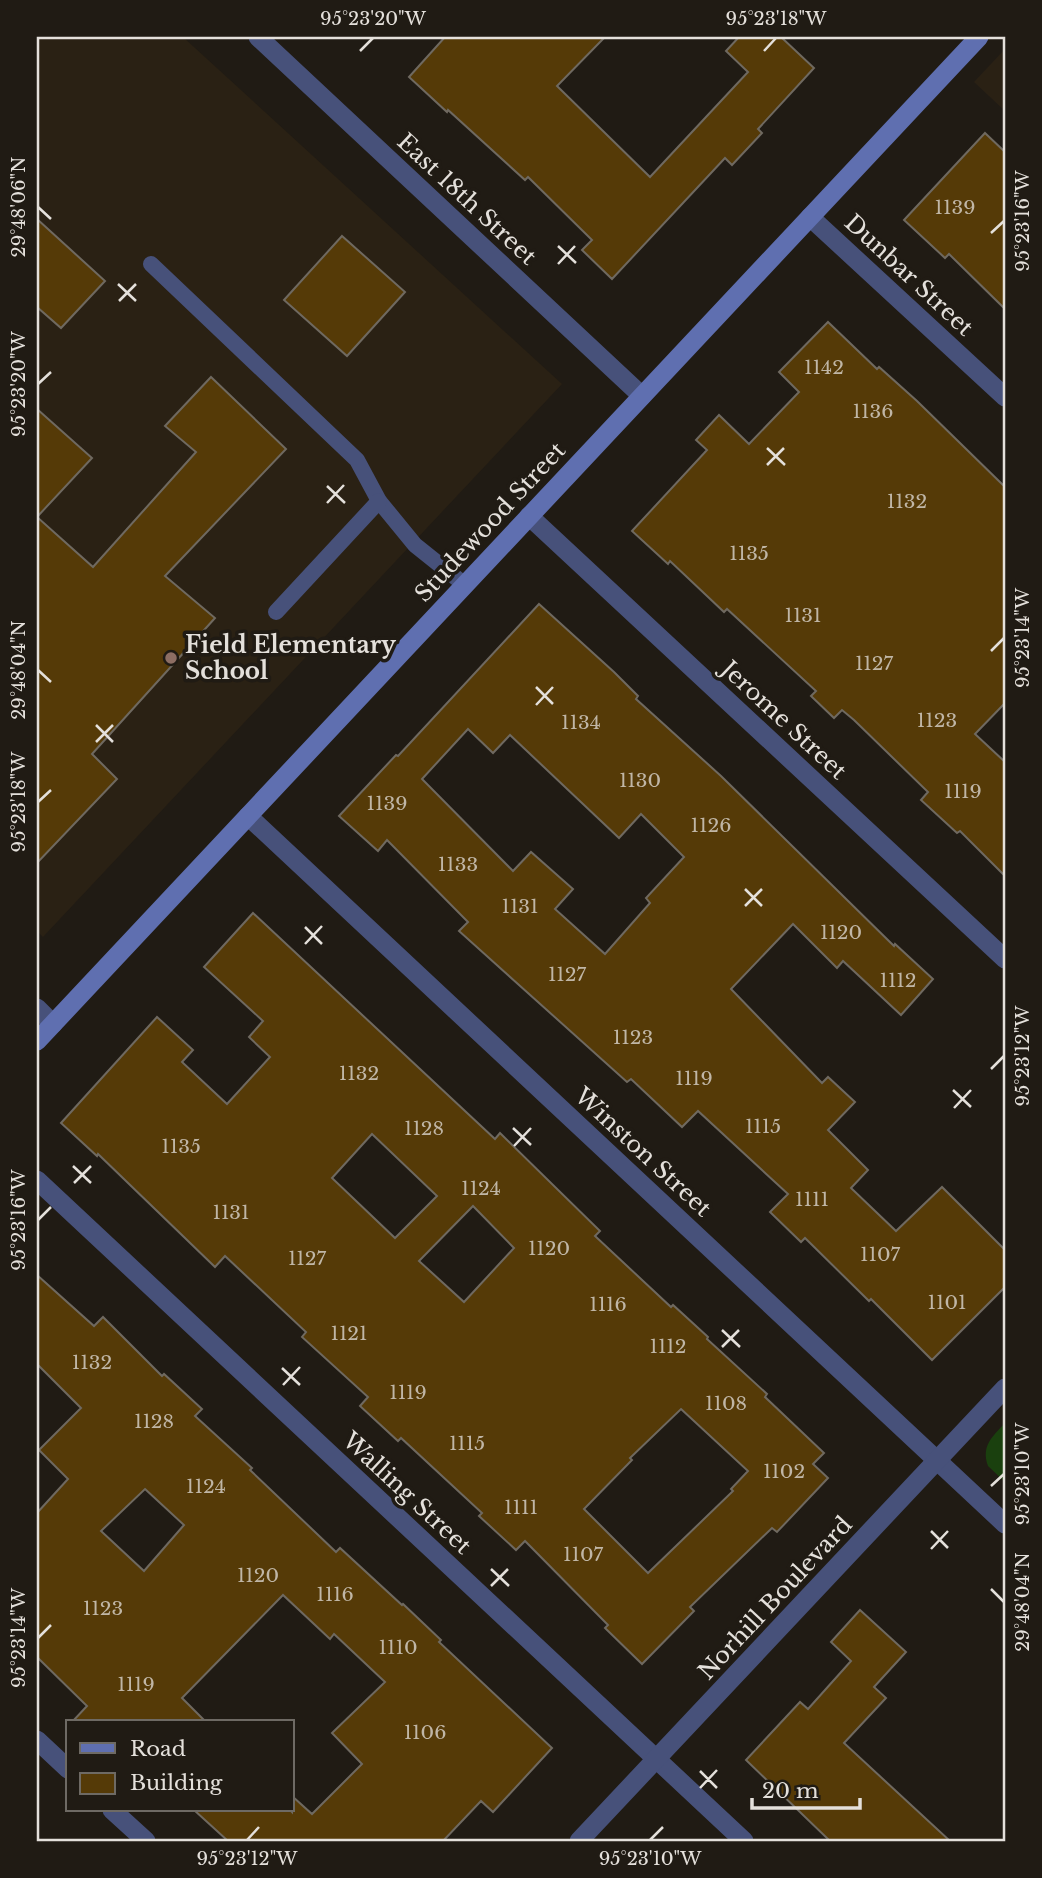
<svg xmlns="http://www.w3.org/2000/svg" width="1042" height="1878" font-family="'Libre Baskerville',serif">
<rect width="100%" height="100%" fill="#201b14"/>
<g fill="#2a2114">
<path d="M37 37H183L562 384 43 937 37 931Z"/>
<path d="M1005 49V111L974 82Z"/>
</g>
<path fill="#1a400e" d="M1005 1423V1482L988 1466C981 1446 992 1437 1005 1423Z"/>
<g fill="#553a07" stroke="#6f6960" stroke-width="2" fill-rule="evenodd">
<path d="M445 37H605L557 86 650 177 748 72 726 51 739 37H781L814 68 758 129 762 133 732 165 725 158 612 279 582 250 592 240 528 177 525 180 448 110 447 112 409 77Z"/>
<path d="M985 133 1005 152V309L949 254 945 258 904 220Z"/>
<path d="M37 219 105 281 61 328 37 307Z"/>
<path d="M342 236 405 292 347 356 284 300Z"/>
<path d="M828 322 877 369 879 367 917 401 1005 487V703L975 734 1005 762V876L960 831 957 833 921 800 928 792 854 720 842 710 834 718 811 696 816 691 727 609 724 612 670 561 668 564 632 531 707 450 696 440 719 415 749 444 799 392 779 372Z"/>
<path d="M211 377 286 449 165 576 215 618 92 754 117 779 37 863V409L92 458 37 517 93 567 196 452 165 426Z"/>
<path d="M539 604 614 672 638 696 636 699 721 776 894 946 895 944 933 979 901 1015 843 961 837 968 793 924 731 989 822 1083 828 1077 855 1102 828 1130 868 1170 851 1188 896 1231 942 1187 1005 1250V1287L932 1360 871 1299 869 1301 805 1238 801 1242 770 1212 788 1194 698 1111 682 1127 631 1079 627 1082 459 931 468 922 387 840 378 851 339 816 396 755 398 756ZM468 729 493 753 510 735 619 838 641 814 684 857 646 898 650 903 605 954 555 909 573 889 531 852 513 871 422 779Z"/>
<path d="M253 913 495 1139 500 1133 600 1231 595 1236 671 1307 673 1305 708 1337 707 1339 767 1394 765 1397 824 1453 813 1464 828 1478 777 1532 772 1528 690 1607 694 1611 642 1664 605 1628 608 1625 525 1541 516 1550 479 1516 482 1513 401 1438 398 1441 360 1406 368 1397 302 1337 306 1332 225 1256 215 1267 98 1154 97 1156 61 1123 157 1017 193 1050 182 1062 227 1104 270 1057 249 1037 263 1021 204 967ZM372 1134 437 1196 395 1238 332 1178ZM473 1206 514 1248 464 1302 419 1261ZM681 1409 748 1471 731 1489 733 1491 648 1573 584 1509 632 1460 630 1458Z"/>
<path d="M37 1275 94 1326 103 1317 162 1376 164 1374 202 1409 195 1416 252 1468 250 1470 336 1552 340 1548 402 1605 403 1604 441 1640 439 1642 552 1748 493 1812 481 1801 443 1841H228L194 1810H290L292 1812V1796L312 1814 362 1764 332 1733 385 1682 334 1634 330 1639 283 1595 182 1698 206 1722H72L87 1706 37 1657V1513L68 1479 39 1450 81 1408 37 1364ZM145 1489 184 1525 144 1571 101 1531Z"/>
<path d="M860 1610 906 1652 874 1687 886 1698 844 1743 950 1841H830L746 1760 800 1702 808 1709 851 1661 831 1642Z"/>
</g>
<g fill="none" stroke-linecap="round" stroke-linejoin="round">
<g stroke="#47517a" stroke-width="16">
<path d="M151 264 357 460 379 501 415 545 465 585"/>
<path d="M276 612 379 501"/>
</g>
<g stroke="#47517a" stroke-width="19">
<path d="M258 37 642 396"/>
<path d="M810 217 1005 397"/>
<path d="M529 516 1005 959"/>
<path d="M248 816 1005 1524"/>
<path d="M37 1008 53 1024"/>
<path d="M37 1180 744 1841"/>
<path d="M37 1740 68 1769"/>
<path d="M112 1810 146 1841"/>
<path d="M579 1841 1005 1388"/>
</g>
<path stroke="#5f6fb0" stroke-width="19" d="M37 1041 979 37"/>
</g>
<path fill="none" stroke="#e4e0db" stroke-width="2.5" d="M360 51 373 38M764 51 776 38M38 207 51 219M991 233 1004 221M558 246 576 263M558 264 575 246M118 284 136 301M119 301 136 284M38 384 51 372M767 448 785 465M767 465 784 448M327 486 345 503M327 503 344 485M991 651 1004 638M38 670 51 682M536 687 553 704M536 705 553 687M96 725 113 742M96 742 113 725M38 802 51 790M745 889 762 906M745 906 762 889M305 927 322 944M305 944 322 926M991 1069 1004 1056M953 1090 971 1107M954 1108 971 1090M513 1128 531 1145M514 1146 531 1128M73 1166 91 1183M74 1183 91 1166M38 1220 51 1207M722 1330 740 1347M722 1347 739 1330M282 1368 300 1385M283 1385 300 1367M991 1486 1004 1474M931 1531 948 1548M931 1549 948 1531M491 1569 509 1586M491 1586 508 1569M991 1589 1004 1602M38 1638 51 1625M700 1771 717 1788M700 1788 717 1770M247 1840 259 1827M650 1840 663 1827"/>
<circle fill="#8d6e63" stroke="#201b14" stroke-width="2.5" cx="171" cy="658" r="7"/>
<g text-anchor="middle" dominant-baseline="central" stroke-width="7" stroke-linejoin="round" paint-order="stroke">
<g font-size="19" fill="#c0b6a6">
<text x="955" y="207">1139</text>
<text x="824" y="367">1142</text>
<text x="873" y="411">1136</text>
<text x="907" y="501">1132</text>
<text x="749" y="553">1135</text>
<text x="803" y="615">1131</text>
<text x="874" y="663">1127</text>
<text x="937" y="720">1123</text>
<text x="581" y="722">1134</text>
<text x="640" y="780">1130</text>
<text x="963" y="791">1119</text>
<text x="387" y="803">1139</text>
<text x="711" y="825">1126</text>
<text x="458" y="864">1133</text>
<text x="520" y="906">1131</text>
<text x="841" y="932">1120</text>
<text x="567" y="974">1127</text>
<text x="898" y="980">1112</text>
<text x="633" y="1037">1123</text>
<text x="359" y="1073">1132</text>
<text x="694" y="1078">1119</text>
<text x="763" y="1126">1115</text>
<text x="424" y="1128">1128</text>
<text x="181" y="1146">1135</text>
<text x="481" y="1188">1124</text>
<text x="812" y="1199">1111</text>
<text x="231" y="1212">1131</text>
<text x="549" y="1248">1120</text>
<text x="880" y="1254">1107</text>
<text x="307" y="1258">1127</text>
<text x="947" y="1302">1101</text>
<text x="608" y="1304">1116</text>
<text x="349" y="1333">1121</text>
<text x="668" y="1346">1112</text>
<text x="92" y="1362">1132</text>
<text x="408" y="1392">1119</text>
<text x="726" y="1403">1108</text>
<text x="154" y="1421">1128</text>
<text x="467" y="1443">1115</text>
<text x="784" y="1471">1102</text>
<text x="206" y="1486">1124</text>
<text x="521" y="1507">1111</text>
<text x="583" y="1554">1107</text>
<text x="258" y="1575">1120</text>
<text x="335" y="1594">1116</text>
<text x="103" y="1608">1123</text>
<text x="398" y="1647">1110</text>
<text x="136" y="1684">1119</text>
<text x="425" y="1732">1106</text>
</g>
<g font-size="23" fill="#e4e0db" stroke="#201b14">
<text transform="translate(467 199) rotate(43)">East 18th Street</text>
<text transform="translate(909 275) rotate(43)">Dunbar Street</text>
<text transform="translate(490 522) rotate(-47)">Studewood Street</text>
<text transform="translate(784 720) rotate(43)">Jerome Street</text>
<text transform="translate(643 1152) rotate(43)">Winston Street</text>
<text transform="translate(407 1493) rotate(43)">Walling Street</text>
<text transform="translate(775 1598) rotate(-47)">Norhill Boulevard</text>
</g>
<g font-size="23" font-weight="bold" fill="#e4e0db" stroke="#201b14" text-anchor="start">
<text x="185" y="645">Field Elementary<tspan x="185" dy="26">School</tspan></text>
</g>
</g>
<rect width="1042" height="1878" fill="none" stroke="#201b14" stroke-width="77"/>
<rect x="66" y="1720" width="228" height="91" fill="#201b14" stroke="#6e6a64" stroke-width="2"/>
<rect x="80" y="1743" width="35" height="10" fill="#5f6fb0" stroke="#6e6a64" stroke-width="2"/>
<text x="130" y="1756" font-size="21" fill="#e4e0db">Road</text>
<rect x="80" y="1773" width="35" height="21" fill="#553a07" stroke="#6e6a64" stroke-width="2"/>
<text x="130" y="1790" font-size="21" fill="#e4e0db">Building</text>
<path d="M752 1798v10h108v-10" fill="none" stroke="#e4e0db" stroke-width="3.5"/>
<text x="762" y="1798" font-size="21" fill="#e4e0db" stroke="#201b14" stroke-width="5" paint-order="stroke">20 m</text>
<rect x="38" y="38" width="966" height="1802" fill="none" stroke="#e4e0db" stroke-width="2.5"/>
<g font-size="18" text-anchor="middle" fill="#e4e0db">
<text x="373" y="25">95°23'20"W</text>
<text x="776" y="25">95°23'18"W</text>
<text transform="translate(19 207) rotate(-90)" y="6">29°48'06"N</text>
<text transform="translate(1023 221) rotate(-90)" y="6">95°23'16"W</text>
<text transform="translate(19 384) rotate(-90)" y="6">95°23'20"W</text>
<text transform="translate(1023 638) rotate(-90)" y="6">95°23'14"W</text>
<text transform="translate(19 670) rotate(-90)" y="6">29°48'04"N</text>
<text transform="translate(19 802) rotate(-90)" y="6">95°23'18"W</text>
<text transform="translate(1023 1056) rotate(-90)" y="6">95°23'12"W</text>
<text transform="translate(19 1220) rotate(-90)" y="6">95°23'16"W</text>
<text transform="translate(1023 1474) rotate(-90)" y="6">95°23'10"W</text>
<text transform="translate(1023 1602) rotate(-90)" y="6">29°48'04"N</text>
<text transform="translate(19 1638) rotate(-90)" y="6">95°23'14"W</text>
<text x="247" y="1865">95°23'12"W</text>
<text x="650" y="1865">95°23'10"W</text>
</g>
</svg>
